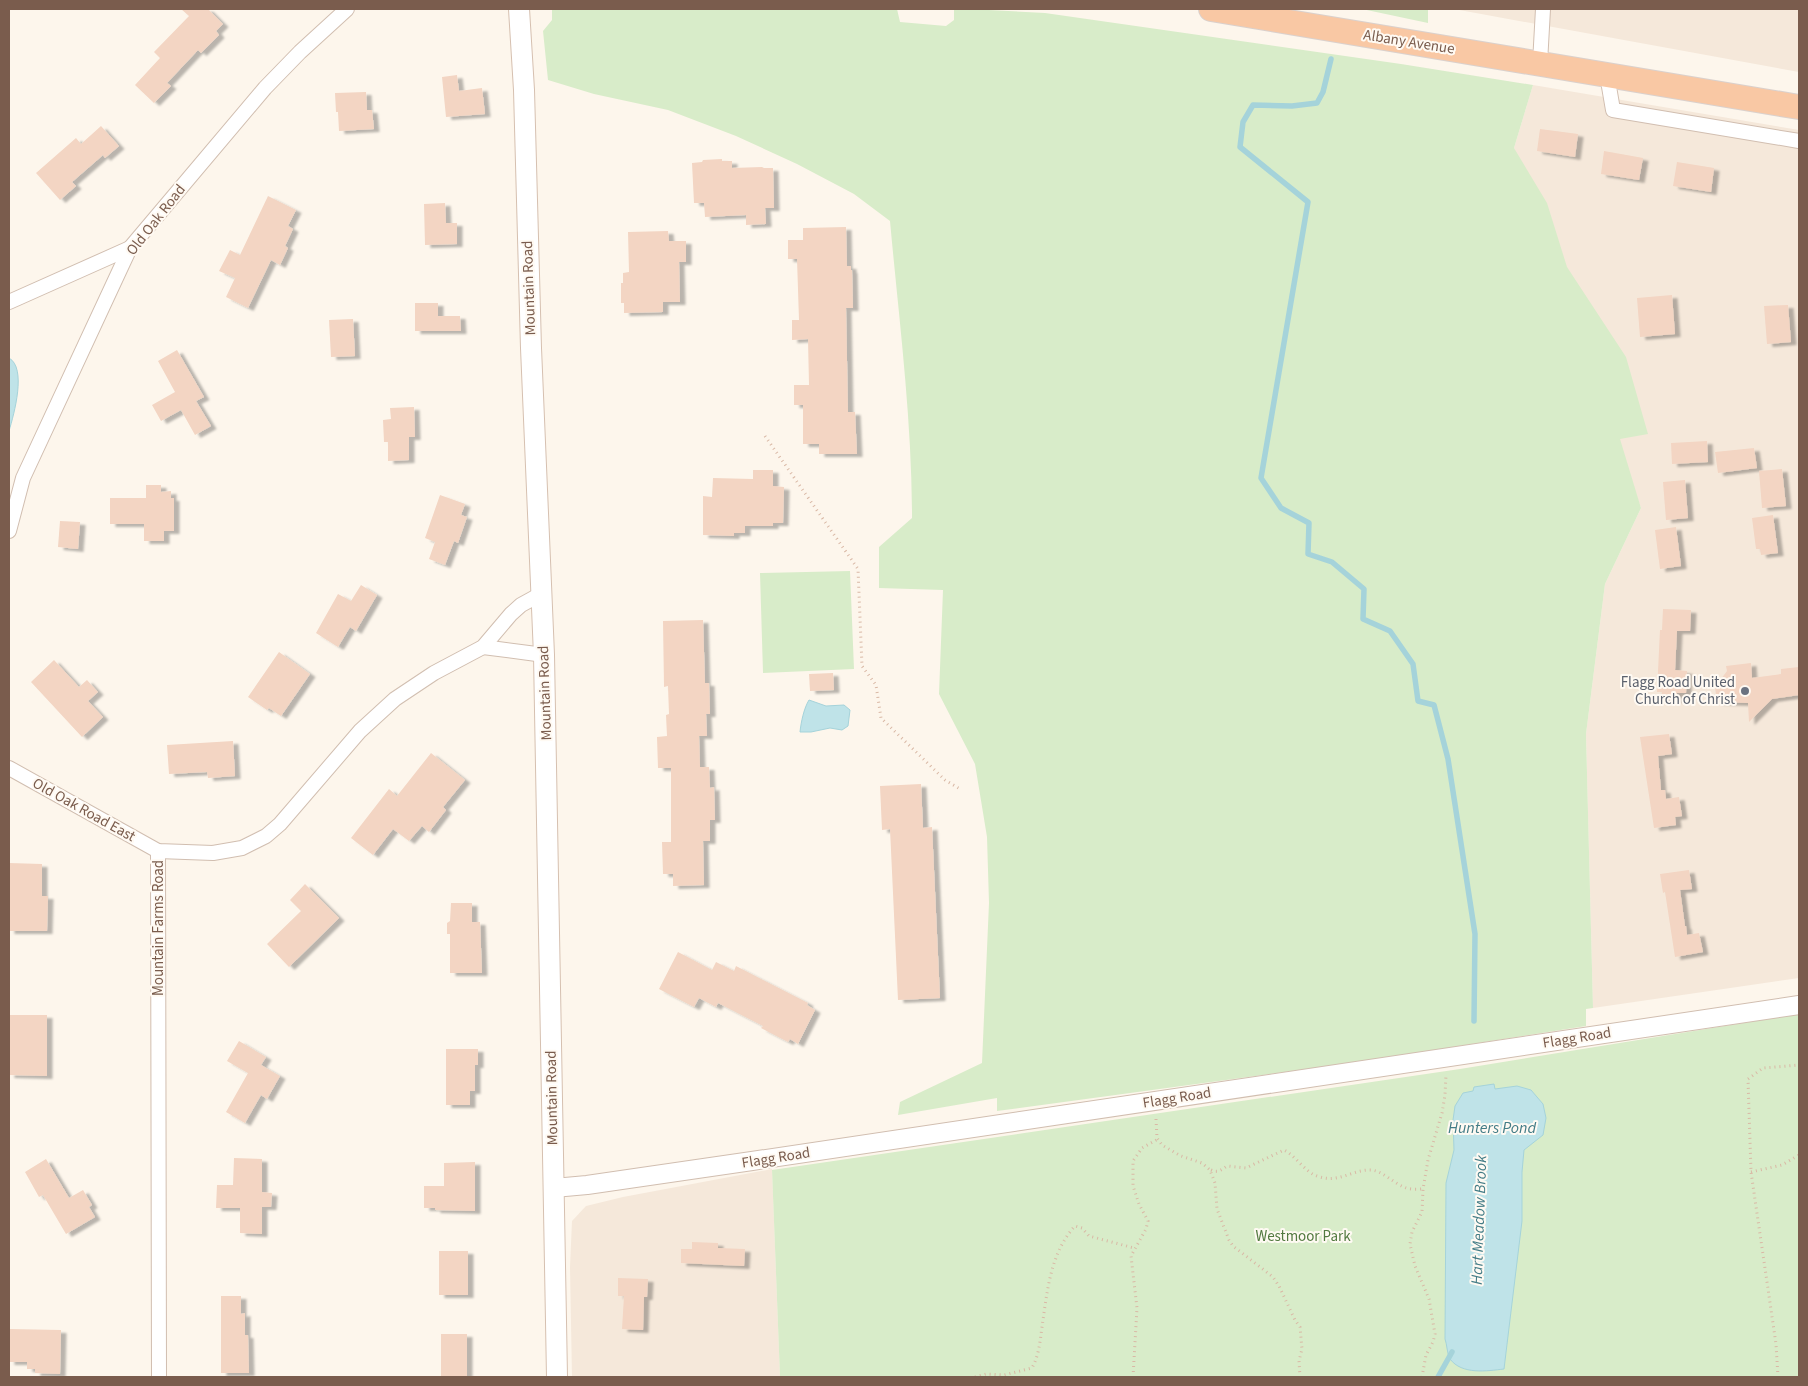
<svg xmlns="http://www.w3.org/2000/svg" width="1808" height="1386" font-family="'Source Sans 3',sans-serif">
<defs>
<filter id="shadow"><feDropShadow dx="5.5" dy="3" stdDeviation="1" flood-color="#0004"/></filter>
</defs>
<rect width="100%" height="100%" fill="#fdf6ec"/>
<g fill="#f5e8da">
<path d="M1454 9H1799V72Z"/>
<path d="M1533 85 1799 130V978L1593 1008 1586 734 1605 584 1641 508 1514 148Z"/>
<path d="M772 1169 780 1377H572L570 1267 572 1221 586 1206 623 1197Z"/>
</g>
<g fill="#d8ecc9">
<path d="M552 9H897L900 22 946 26 954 20V9L967 10 969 9 1045 13 1401 64 1533 85 1514 148 1547 203 1567 267 1626 357 1648 434 1620 439 1641 508 1605 584 1586 734 1593 1008 1586 1009V1026L1358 1062 997 1111V1098L898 1115 900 1102 982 1063 989 903 987 837 975 764 939 694 943 590 879 588V547L912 518C912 418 899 320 890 221L854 194 797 164 736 136 668 110 594 94 548 80 543 31 552 20Z"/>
<path d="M1362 9H1428V23Z"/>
<path d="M850 571 854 669 763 673 760 573Z"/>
<path d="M1799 1014V1377H780L772 1170 1460 1069Z"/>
</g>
<g fill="#bfe3e8" stroke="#a5d3da">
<path d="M9 358C27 368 14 414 9 431Z"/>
<path d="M809 700 826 706 844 705 850 710 848 726 842 730 830 728 811 732H800C801 722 804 708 809 700Z"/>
<path d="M1494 1084 1495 1089 1517 1086 1531 1090 1543 1104 1546 1118 1543 1135 1524 1150 1522 1172V1221L1504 1369C1487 1371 1462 1375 1450 1359 1447 1354 1447 1344 1445 1339L1446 1183 1454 1150 1453 1120 1455 1106 1463 1093 1473 1091 1474 1087Z"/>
</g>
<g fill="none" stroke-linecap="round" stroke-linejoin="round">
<g stroke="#a5d3da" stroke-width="5.5">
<path d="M1331 59 1323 92 1317 103 1292 106 1253 105 1243 122 1240 147 1308 202 1261 478 1281 508 1309 523 1308 554 1332 562 1364 589 1363 619 1390 631 1413 664 1418 701 1434 705 1448 759 1475 934 1474 1021"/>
<path d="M1438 1377 1452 1352"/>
</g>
</g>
<g fill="#f3d5c3" filter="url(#shadow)">
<path d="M181 9H208L223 24 216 31 219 35 201 53 198 50 167 83 171 86 154 103 135 85 160 58 154 52 189 16Z"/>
<path d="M457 75 459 91 482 88 485 114 446 117 442 77Z"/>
<path d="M366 92 367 110H372L374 129 339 131 338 112H336L335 93Z"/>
<path d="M101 126 119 146 105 158 103 155 72 182 76 186 60 200 36 173 76 138 81 144Z"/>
<path d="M1540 129 1578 134 1575 157 1537 151Z"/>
<path d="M1604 151 1643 158 1639 180 1601 174Z"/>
<path d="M722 159V161H732V168L762 167 764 168H773L774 208H765L766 224 746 225V215L705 217 704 203H694L692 163 702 162 703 160Z"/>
<path d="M1677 162 1714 168 1711 192 1673 186Z"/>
<path d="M268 196 296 210 288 226 293 229 285 246 288 248 280 265 271 260 248 308 226 297 235 278 219 271 230 250 240 255Z"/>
<path d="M445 203 446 223H457V244L425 245 424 204Z"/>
<path d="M846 227 847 266H851V270H852L853 308H846L848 412H855L857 454H819V444H803V405H794V385H809L808 339 792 340V320H799L797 259H788V240H803V228Z"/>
<path d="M668 231 669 241H686V262H679L680 302H663V312L624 313V303H621V283H623V273L629 272 628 232Z"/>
<path d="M1672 295 1675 334 1640 337 1637 298Z"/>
<path d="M415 303H438V316H460L461 331H415Z"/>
<path d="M1788 305 1791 342 1767 344 1764 306Z"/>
<path d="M353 319 355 356 331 357 329 320Z"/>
<path d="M177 350 204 397 196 401 211 426 195 435 181 410 161 421 152 405 175 392 158 361Z"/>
<path d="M414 407 415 437H409V460L388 461V442H384L383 420 391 419 390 408Z"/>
<path d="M1707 441 1708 462 1672 464 1671 443Z"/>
<path d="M1754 448 1757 468 1718 473 1715 452Z"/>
<path d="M1782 469 1786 506 1762 508 1759 471Z"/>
<path d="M753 470H773V486L784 487 783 523H773V526H745V533H734V536L703 535V496L712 497 713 478 753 479Z"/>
<path d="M1685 480 1688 518 1666 520 1663 482Z"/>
<path d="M146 485H161V492L171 491V498H174V531H164V541H144V524H110V498H146Z"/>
<path d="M440 495 465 504 461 515 467 517 458 543 454 541 445 565 429 559 435 542 425 538Z"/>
<path d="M1773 515 1778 553 1761 555 1760 549H1756L1752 518Z"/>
<path d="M60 521 80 522 78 549 58 547Z"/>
<path d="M1676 527 1681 566 1660 569 1655 530Z"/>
<path d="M361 585 377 595 356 631 350 627 338 647 316 633 338 594 351 601Z"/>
<path d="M1663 609 1691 610 1690 631H1677L1675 670 1687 671 1686 693H1677V700H1661L1662 692H1657L1660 630H1662Z"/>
<path d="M703 620 705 683H709L710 714H706L707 736H699L700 767H709L710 788 714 787 715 820H710V841H703L704 885 673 886V874H663L662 842H671V768H658L657 737 667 736 666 715 669 714 668 686 664 687 663 621Z"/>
<path d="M279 652 310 674 281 716 269 708 267 710 248 697Z"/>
<path d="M54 660 79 687 87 680 98 692 88 701 103 717 82 737 31 682Z"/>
<path d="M1751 663 1752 678 1781 674V669L1799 667V695L1772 699 1749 722 1748 703 1717 702 1715 687 1727 671 1726 666Z"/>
<path d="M833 673 834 690 810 691 809 674Z"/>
<path d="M1669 734 1672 754 1658 756 1661 790H1665L1666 799 1679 797 1682 816 1675 817 1676 825 1654 828 1640 737Z"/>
<path d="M233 741 235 776 208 778 207 772 169 774 167 745Z"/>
<path d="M431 753 465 780 443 807 446 810 429 832 422 826 409 841 393 829 373 855 351 838 389 789 397 796Z"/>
<path d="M921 784 923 828 932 827 940 998 898 1000 890 829 882 830 880 786Z"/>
<path d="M9 863 42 864V896H48L47 931H9Z"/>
<path d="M1689 870 1692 889 1680 890 1685 926H1686L1687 935 1699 933 1703 952 1675 957 1665 892 1663 893 1660 874Z"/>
<path d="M305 884 339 918 289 967 267 944 301 911 290 900Z"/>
<path d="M451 903H472V922H480L482 973H450V934H447V923L450 921Z"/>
<path d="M678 952 712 970 716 962 734 971 736 966 808 1003 807 1005 815 1010 798 1044 790 1039 788 1042 761 1028 763 1026 718 1003 716 1007 699 998 694 1007 659 989Z"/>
<path d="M9 1015H47V1076L9 1075Z"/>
<path d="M239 1041 266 1057 261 1065 280 1076 267 1099 261 1095 245 1123 226 1112 248 1073 227 1061Z"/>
<path d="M446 1049H478V1065H475V1091H470V1105H446Z"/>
<path d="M234 1158 262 1159V1192L272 1193 271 1207H262V1234L240 1233V1208H216L217 1185H233Z"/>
<path d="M46 1159 69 1198 83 1190 92 1205 89 1207 95 1217 66 1234 43 1195 39 1197 25 1172Z"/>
<path d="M475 1162V1211L435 1210V1208H424V1186H444V1163Z"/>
<path d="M692 1242 718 1243V1248L745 1249 744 1266 681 1263V1249H692Z"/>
<rect x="439" y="1251" width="29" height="44"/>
<path d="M618 1278 648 1279 647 1297H644L643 1330 622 1329 624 1296H618Z"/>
<path d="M221 1296H241V1314L245 1313V1335H248L249 1373H221Z"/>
<path d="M9 1329 61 1330 60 1374 35 1373V1369H27V1362H9Z"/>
<rect x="441" y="1334" width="26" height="43"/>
</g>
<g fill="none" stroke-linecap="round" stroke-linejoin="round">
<defs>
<g id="minor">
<path d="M1540 63 1543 9"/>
<path d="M1607 75 1613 110 1799 141"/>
<path d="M9 302 130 248"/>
<path d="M9 531 23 478 130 248 265 88 300 52 347 9"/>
<path d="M483 647 544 655"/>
<path d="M9 768 158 851 213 853 242 848 266 836 280 824 360 731 395 699 434 673 483 647 511 614 521 605 541 594"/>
<path d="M158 851 159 1377"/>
</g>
<path id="tertiary" d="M554 1188 587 1185 752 1161 1799 1005"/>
<path id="secondary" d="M519 9 524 90 531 348 544 655 557 1377"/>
<path id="trunk" d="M1211 9 1799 107"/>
</defs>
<use href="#minor" stroke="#d1beb0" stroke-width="16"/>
<use href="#tertiary" stroke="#d1beb0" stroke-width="20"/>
<use href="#secondary" stroke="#d6c0b0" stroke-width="22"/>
<use href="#trunk" stroke="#dad1cd" stroke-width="26"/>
<g stroke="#d9b8a5" stroke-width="3" stroke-dasharray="1 4" stroke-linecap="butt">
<path d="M765 436 858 569 862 666 876 685 881 718 945 780 960 789"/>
<path d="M1156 1119 1157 1138 1162 1145 1181 1156 1202 1163 1210 1170 1215 1183 1217 1209 1229 1240 1233 1246 1273 1277 1279 1286 1295 1320 1300 1327 1302 1349 1299 1361 1300 1377"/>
<path d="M1211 1170C1218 1173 1221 1170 1227 1166L1246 1168 1284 1150C1296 1156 1305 1172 1317 1176 1338 1184 1351 1170 1370 1170 1382 1170 1393 1183 1404 1187 1410 1190 1417 1189 1423 1189"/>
<path d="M1751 1172 1782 1165 1799 1155"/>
<path d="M975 1377 986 1374 1004 1375 1032 1368C1039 1355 1040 1342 1042 1327 1047 1293 1050 1253 1075 1226L1082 1228 1089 1236 1134 1248"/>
<path d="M1133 1377 1137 1308 1131 1256 1146 1229 1148 1221 1139 1204 1133 1186V1161L1142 1148 1158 1139"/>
<path d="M1422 1377 1426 1355 1433 1342 1435 1334 1429 1299 1415 1266 1410 1244 1412 1232 1422 1212 1423 1189 1428 1160 1442 1113 1445 1095 1446 1075"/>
<path d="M1778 1377 1776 1344 1751 1172 1748 1079 1763 1068 1799 1065"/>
</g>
<use href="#minor" stroke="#fff" stroke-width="14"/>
<use href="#tertiary" stroke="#fff" stroke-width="18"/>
<use href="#secondary" stroke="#fff" stroke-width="20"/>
<use href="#trunk" stroke="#f9c8a4" stroke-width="24"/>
</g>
<circle fill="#6b7280" stroke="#fffaf3" stroke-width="2" cx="1745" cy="691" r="5"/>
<g text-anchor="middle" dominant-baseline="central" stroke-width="4" stroke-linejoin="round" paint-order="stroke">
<g font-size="15" fill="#7a5c4d" stroke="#fffaf3">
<text transform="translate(1409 42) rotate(9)">Albany Avenue</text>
<text transform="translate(156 220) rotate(-52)">Old Oak Road</text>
<text transform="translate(529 288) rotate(-92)">Mountain Road</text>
<text transform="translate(545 693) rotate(-92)">Mountain Road</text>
<text transform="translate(84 810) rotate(29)">Old Oak Road East</text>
<text transform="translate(158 928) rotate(-90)">Mountain Farms Road</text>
<text transform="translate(1577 1038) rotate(-9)">Flagg Road</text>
<text transform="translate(552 1098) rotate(-91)">Mountain Road</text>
<text transform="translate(1177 1098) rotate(-9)">Flagg Road</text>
<text transform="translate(776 1158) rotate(-9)">Flagg Road</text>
</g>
<g font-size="15" fill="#5b616d" stroke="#fffaf3" text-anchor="end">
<text x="1735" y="682">Flagg Road United<tspan x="1735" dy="17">Church of Christ</tspan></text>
</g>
<g font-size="15" fill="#537a41" stroke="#fffaf3">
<text x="1303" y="1236">Westmoor Park</text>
</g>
<g font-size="16" font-style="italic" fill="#437c86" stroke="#fffaf3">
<text x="1492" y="1128">Hunters Pond</text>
<text transform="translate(1479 1220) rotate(-88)">Hart Meadow Brook</text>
</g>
</g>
<rect width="1808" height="1386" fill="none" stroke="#7a5c4d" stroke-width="20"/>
</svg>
